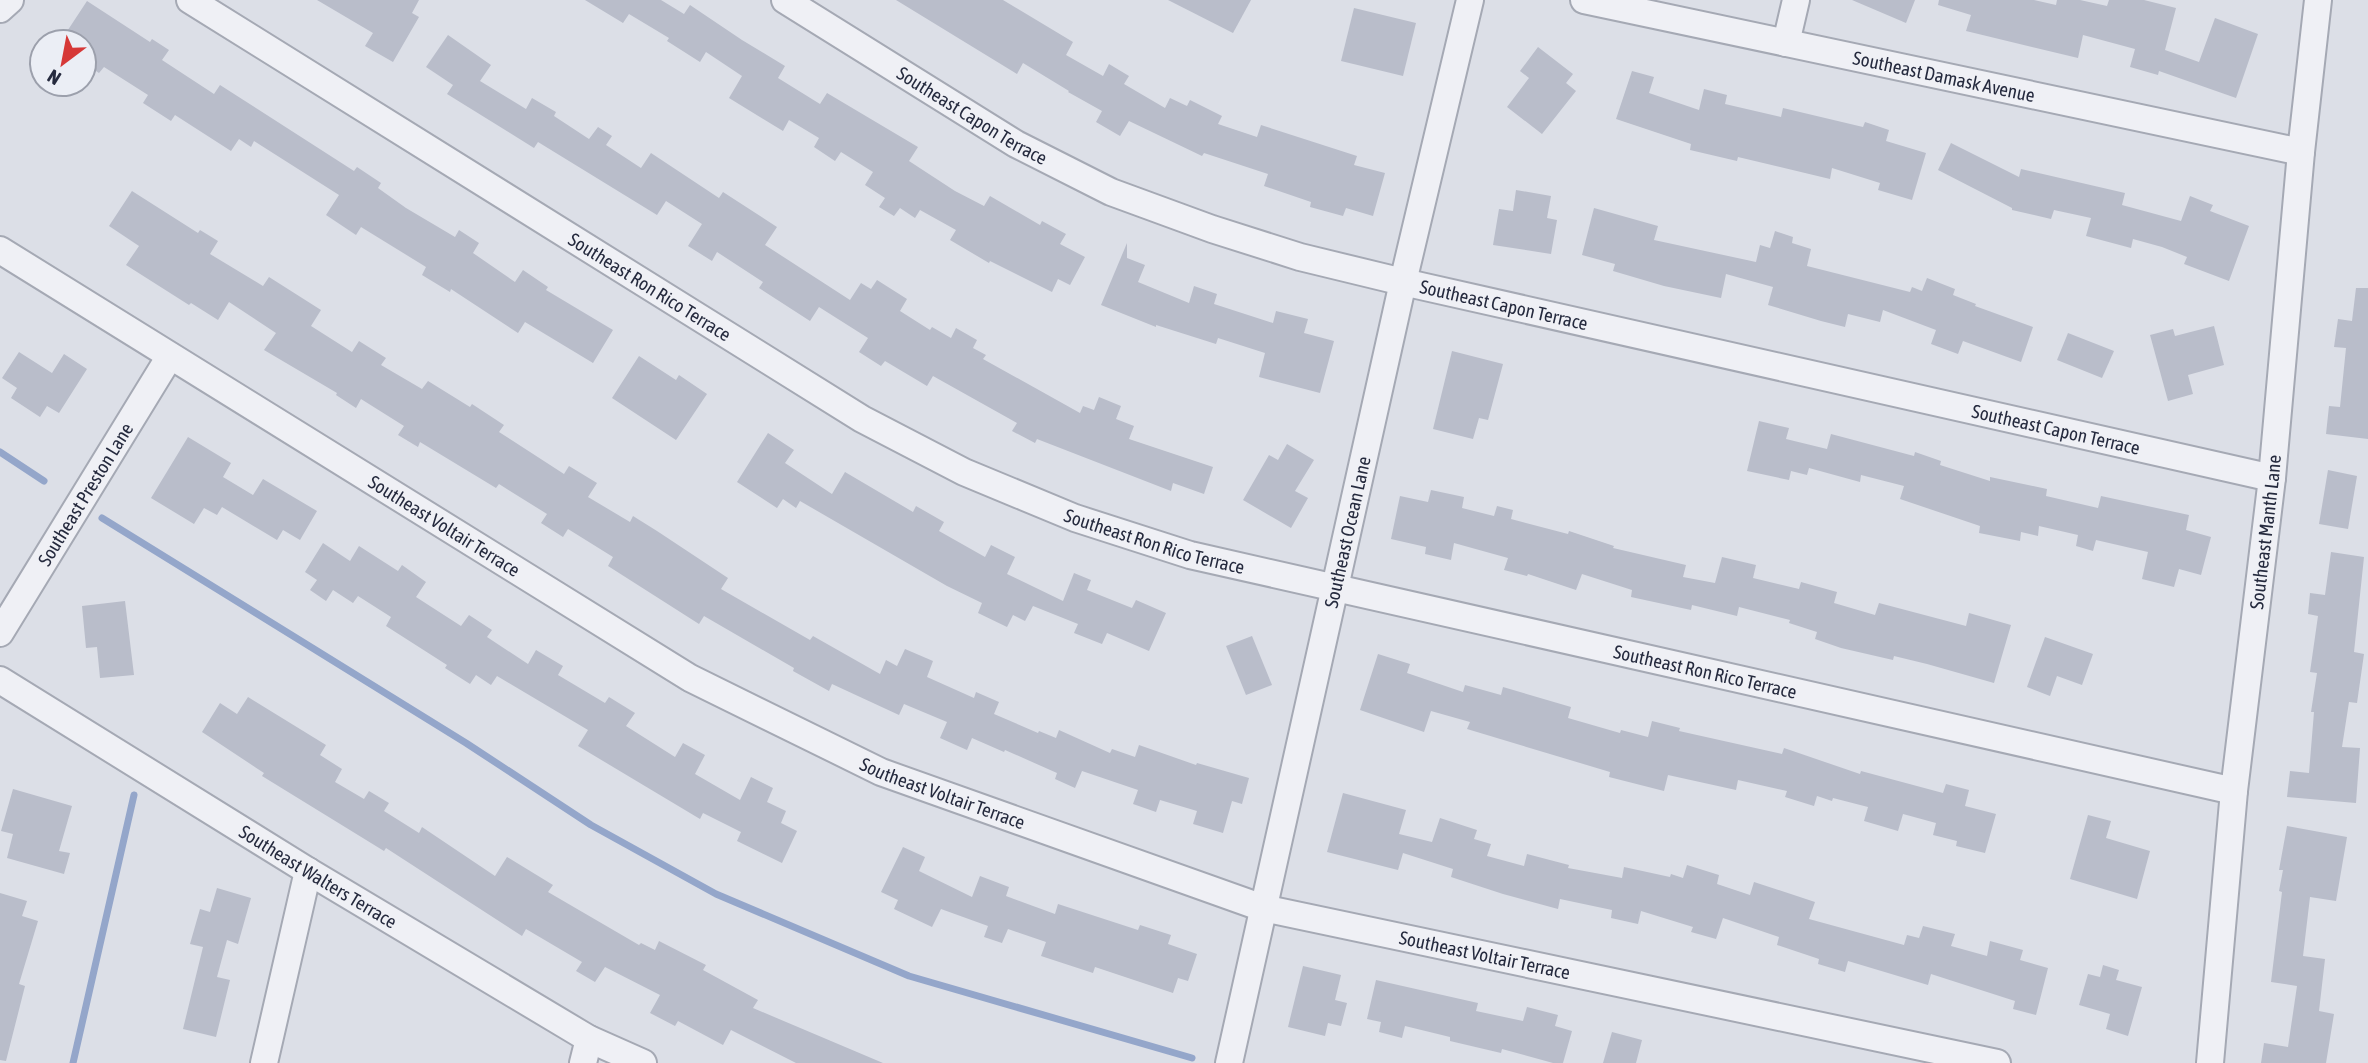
<svg xmlns="http://www.w3.org/2000/svg" width="2368" height="1063" font-family="'Asap Condensed',sans-serif">
<rect width="100%" height="100%" fill="#dcdfe7"/>
<g fill="none" stroke-linecap="round" stroke-linejoin="round">
<g stroke="#94a6ca" stroke-width="7">
<path d="M0 452 44 481"/>
<path d="M102 518 466 743 591 825 716 894 909 976 1192 1058"/>
<path d="M73 1063 134 795"/>
</g>
</g>
<g fill="#b9bdca">
<path d="M317 0H419L412 13 419 17 393 62 365 46 373 33Z"/>
<path d="M585 0H661L684 14 690 5 742 40 785 66 778 78 820 104 827 93 918 147 909 161 955 191 984 206 990 196 1040 225 1042 221 1066 234 1060 244 1085 257 1070 285 1058 279 1052 292 990 261 989 263 950 240 956 230 920 210 915 218 900 208 894 216 879 207 885 198 865 185 873 172 841 152 835 161 814 147 819 138 789 120 783 131 729 98 742 76 706 52 700 62 667 41 669 38 629 14 623 23Z"/>
<path d="M896 0H1003L1073 42 1066 55 1103 76 1109 64 1129 76 1124 84 1165 108 1170 98 1187 106 1190 100 1222 116 1218 124 1257 137 1261 125 1357 156 1354 165 1385 173 1373 216 1346 208 1343 216 1310 207 1311 202 1264 186 1268 174 1204 153 1202 156 1129 121 1120 136 1096 122 1102 111 1068 92 1069 91 1023 63 1017 74Z"/>
<path d="M1168 0H1251L1233 33Z"/>
<path d="M1852 0H1915L1906 23Z"/>
<path d="M1939 0H2034L2056 5 2057 0H2080L2107 6 2109 0H2144L2176 8 2165 50 2199 62 2215 18 2258 34 2236 98 2159 71 2158 75 2130 67 2135 49 2083 35 2078 58 1966 31 1971 15 1938 5Z"/>
<path d="M87 1 150 42 152 39 169 50 162 60 214 94 220 85 354 171 357 167 381 183 378 188 406 208 455 237 459 230 479 243 473 253 515 282 523 270 548 287 546 290 613 330 593 363 525 322 518 333 451 289 450 292 422 275 426 267 361 227 356 235 326 215 339 195 254 141 251 147 239 139 231 151 175 115 171 121 143 103 148 95 104 67 99 73 84 63V42H60Z"/>
<path d="M1354 8 1416 23 1403 76 1341 61Z"/>
<path d="M448 35 491 65 480 81 526 109 532 98 556 112 554 116 589 139 598 127 612 136 606 145 641 168 651 153 719 198 723 192 777 227 765 245 850 300 861 283 871 289 877 280 907 299 900 311 930 330 932 327 951 338 956 328 977 340 973 348 986 355 983 359 1080 413 1083 406 1094 410 1099 397 1121 406 1116 419 1134 426 1129 439 1213 467 1204 494 1173 483 1171 491 1037 439 1035 443 1012 431 1017 423 933 376 927 386 885 361 881 366 859 352 868 338 819 307 810 321 759 288 763 282 717 252 712 261 688 246 702 224 666 201 657 215 538 142 534 148 447 94 453 85 426 67Z"/>
<path d="M1538 47 1573 74 1566 83 1576 91 1542 134 1507 107 1529 78 1520 71Z"/>
<path d="M1632 71 1654 77 1649 93 1699 110 1704 89 1727 95 1725 104 1781 117 1783 108 1863 127 1865 122 1889 130 1886 141 1926 153 1912 200 1878 190 1880 183 1832 168 1830 179 1738 157 1737 161 1690 150 1691 144 1616 119Z"/>
<path d="M1951 143 2019 177 2021 169 2125 193 2122 205 2181 221 2190 196 2213 205 2210 211 2249 226 2229 281 2184 264 2187 257 2162 247 2133 239 2131 248 2086 236 2091 218 2054 210 2051 219 2012 210V208L1938 170Z"/>
<path d="M1516 190 1551 196 1547 218 1557 220 1551 254 1493 245 1499 209 1513 211Z"/>
<path d="M132 191 198 233 200 230 218 241 210 254 263 286 269 277 321 310 311 326 352 352 359 341 386 358 381 365 422 389 428 381 470 407 472 404 504 425 499 432 564 474 569 466 597 483 588 497 630 522 633 516 657 531 728 578 721 589 810 640 813 636 880 674 886 660 897 666 905 649 933 661 927 677 974 698 976 692 999 702 994 714 1038 733 1039 731 1056 738 1059 730 1110 753 1112 749 1135 757 1139 745 1196 765 1197 763 1249 778 1242 804 1232 801 1223 833 1193 824 1197 811 1160 800 1156 812 1133 804 1138 790 1082 771 1075 788 1055 779 1057 773 1005 750 1004 752 972 738 967 750 940 738 947 722 904 704 899 715 832 684 829 691 793 671 794 668 704 616 699 624 608 566 613 557 568 529 563 537 541 523 547 514 499 484 496 488 420 442 418 447 398 435 404 426 361 399 356 408 336 395 337 393 264 350 276 333 229 302 218 320 191 303 189 305 126 265 139 246 109 226Z"/>
<path d="M1594 208 1658 226 1654 240 1756 262 1760 245 1770 248 1775 231 1793 237 1792 243 1811 249 1807 266 1910 292 1912 287 1922 291 1927 278 1955 289 1953 295 1976 304 1975 306 2033 327 2021 362 1963 341 1958 354 1931 344 1936 330 1883 310 1880 322 1848 314 1845 327 1821 321 1768 305 1773 287 1726 274 1721 298 1664 286 1613 271 1615 264 1582 255Z"/>
<path d="M1127 243V258L1145 265 1138 282 1189 303 1194 286 1217 294 1214 304 1273 323 1276 311 1308 319 1304 333 1334 341 1320 393 1259 377 1265 353 1218 338 1216 344 1156 325V327L1101 305Z"/>
<path d="M2356 288H2368V439L2326 434 2329 406 2340 407 2346 348 2334 347 2338 319 2352 321Z"/>
<path d="M2214 326 2224 365 2188 375 2193 394 2168 401 2150 335 2173 329 2175 336Z"/>
<path d="M2068 333 2114 351 2102 378 2057 360Z"/>
<path d="M1452 351 1503 364 1488 420 1479 418 1473 439 1433 429Z"/>
<path d="M19 352 52 373 64 354 87 369 59 413 47 406 40 417 11 398 17 388 2 378Z"/>
<path d="M639 356 676 380 679 375 707 394 676 440 612 398Z"/>
<path d="M1759 421 1789 428 1786 439 1827 449 1831 434 1914 456 1915 452 1941 461 1940 465 1990 481V477L2047 489 2046 496 2098 508 2101 496 2189 515 2186 530 2211 537 2201 575 2179 569 2174 587 2142 579 2148 552 2096 540 2093 551 2076 546 2078 535 2039 526 2038 536 2021 532 2020 541 1979 533 1980 526 1900 499 1904 486 1861 475 1860 482 1809 468 1807 475 1791 471 1789 480 1747 471Z"/>
<path d="M768 433 794 450 785 463 832 494 845 472 913 512 916 506 944 522 939 531 985 557 991 545 1015 557 1007 574 1063 601 1074 573 1091 580 1087 590 1132 608 1136 600 1166 613 1149 651 1107 633 1102 644 1074 633 1078 624 1033 606 1025 621 1013 615 1007 627 978 613 982 603 947 586 800 501 796 508 783 499 777 508 737 482Z"/>
<path d="M188 437 231 463 223 477 253 495 263 479 317 511 300 540 283 530 277 540 222 507 217 515 204 508 194 524 151 498Z"/>
<path d="M1287 444 1314 460 1295 491 1308 498 1291 528 1243 500 1269 455 1278 460Z"/>
<path d="M2328 470 2357 476 2348 529 2319 524Z"/>
<path d="M1431 490 1464 497 1462 508 1494 516 1497 506 1513 510 1511 519 1568 534 1569 531 1614 546 1613 548 1686 565 1683 577 1715 583 1722 557 1756 565 1753 578 1799 589 1801 582 1837 592 1834 603 1875 615 1879 603 1966 626 1969 613 2011 625 1994 683 1927 664 1894 656 1893 660 1841 648 1815 639 1817 632 1789 623 1790 620 1739 607 1737 616 1692 605 1691 610 1631 597 1632 590 1582 574 1576 590 1528 574 1527 576 1504 570 1508 558 1454 543 1451 560 1425 554 1426 547 1391 539 1400 496 1428 502Z"/>
<path d="M323 543 350 561 359 546 398 571 402 565 426 582 416 597 461 626 469 615 492 630 487 637 528 664 536 650 563 666 558 675 605 703 609 697 635 713 626 726 675 757 683 743 705 755 695 774 740 800 751 777 773 788 767 802 786 811 781 823 797 831 782 863 737 841 741 832 703 813 700 819 578 746 588 730 497 676 491 685 476 675 470 684 445 668 447 665 386 626 391 617 358 596 353 603 333 590 326 601 310 590 317 580 305 572Z"/>
<path d="M2331 552 2364 557 2354 652 2364 654 2357 703 2349 702 2342 747 2360 748 2356 803 2287 797 2290 771 2309 773 2314 712H2311L2317 673 2310 672 2318 616 2308 614 2310 593 2325 595Z"/>
<path d="M125 601 134 675 100 678 97 647 86 648 82 606Z"/>
<path d="M1252 636 1272 685 1246 695 1226 646Z"/>
<path d="M2045 637 2093 654 2082 685 2057 676 2050 696 2027 687Z"/>
<path d="M1378 654 1410 664 1407 673 1463 692 1465 685 1501 695 1503 687 1571 707 1568 718 1620 733 1621 730 1648 737 1652 721 1680 728 1679 731 1782 754 1784 748 1860 774 1861 771 1943 793 1946 784 1969 790 1965 806 1996 814 1985 853 1956 846 1957 841 1933 835 1936 823 1903 814 1898 831 1864 821 1868 807 1833 798 1832 801 1817 796 1814 806 1785 797 1787 791 1738 780 1736 790 1668 775 1664 791 1609 777 1610 772 1467 729 1470 722 1431 711 1424 732 1360 710Z"/>
<path d="M248 697 326 745 320 755 342 769 335 782 364 799 369 791 389 803 384 811 419 833 422 827 495 876 507 857 553 885 548 892 639 945 641 943 655 950 659 941 706 965 703 970 758 1000 753 1008 883 1063H796L731 1030 723 1045 678 1021 675 1026 650 1013 660 995 605 967 595 982 576 971 582 962 526 929 522 936 386 848 384 851 262 776 264 773 202 732 220 703 237 714Z"/>
<path d="M13 789 72 806 59 851 70 853 64 874 7 858 13 834 1 831Z"/>
<path d="M1343 793 1406 810 1399 834 1432 842 1440 818 1477 830 1474 839 1491 844 1487 856 1524 866 1527 854 1569 865 1568 868 1622 878 1624 867 1670 877 1671 874 1683 878 1687 865 1719 875 1717 884 1750 895 1754 882 1815 902 1809 919 1904 945 1907 935 1919 938 1923 926 1955 934 1951 946 1987 956 1990 941 2023 950 2020 960 2048 968 2036 1015 2013 1009 2015 1001 1931 974 1928 985 1848 961 1845 972 1818 964 1819 959 1777 945 1779 937 1723 918 1716 939 1691 932 1693 927 1641 911 1638 924 1611 918 1612 910 1560 899 1558 909 1503 894 1451 877 1453 869 1403 853 1398 870 1327 852Z"/>
<path d="M2088 815 2111 821 2106 838 2150 851 2137 899 2070 879Z"/>
<path d="M2287 826 2347 837 2336 901 2310 897 2303 956 2325 959 2319 1011 2334 1014 2326 1063H2261L2264 1043 2288 1047 2297 986 2271 982 2282 892 2279 891 2283 870H2279Z"/>
<path d="M903 847 925 857 919 871 972 897 980 876 1009 887 1006 896 1055 914 1058 904 1138 930 1140 925 1171 935 1168 944 1197 954 1188 981 1178 978 1173 993 1095 967 1093 973 1041 956 1046 942 1008 929 1002 943 984 937 988 926 941 909 932 927 894 909 898 900 881 892Z"/>
<path d="M217 888 251 898 238 944 227 940 217 977 230 980 216 1037 183 1029 203 947 190 944 200 909 210 912Z"/>
<path d="M0 893 27 901 22 916 38 921 19 984 25 986 6 1061 0 1060Z"/>
<path d="M2103 965 2119 970 2116 980 2142 987 2128 1036 2106 1029 2110 1014 2079 1005 2088 974 2100 977Z"/>
<path d="M1303 966 1341 975 1335 1000 1347 1003 1341 1026 1328 1023 1325 1036 1288 1027Z"/>
<path d="M1376 980 1478 1003 1476 1011 1523 1021 1527 1007 1558 1015 1555 1026 1572 1031 1563 1063H1553L1502 1049 1501 1053 1450 1041V1037L1405 1026 1402 1038 1379 1032 1381 1022 1367 1019Z"/>
<path d="M1612 1032 1642 1040 1636 1063H1603Z"/>
</g>
<g fill="none" stroke-linecap="round" stroke-linejoin="round">
<defs>
<g id="street">
<path id="s1" d="M190 0 862 419 964 472 1075 518 1190 555 2234 791"/>
<path id="s2" d="M785 0 1016 144 1111 192 1212 229 1300 257 1403 282 2272 478"/>
<path id="s3" d="M1584 0 2301 152"/>
<path d="M0 9 10 0"/>
<path d="M1786 43 1796 0"/>
<path id="s4" d="M0 250 690 678 881 772 1263 908 1997 1063"/>
<path id="s5" d="M0 633 170 356"/>
<path id="s6" d="M0 680 308 871 589 1039 643 1063"/>
<path d="M264 1063 308 871"/>
<path d="M583 1063 589 1039"/>
<path id="s7" d="M1229 1063 1403 282 1470 0"/>
<path id="s8" d="M2210 1063 2234 791 2272 478 2301 152 2318 0"/>
</g>
</defs>
<use href="#street" stroke="#a5a9b4" stroke-width="30"/>
<use href="#street" stroke="#eff0f5" stroke-width="26"/>
</g>
<g text-anchor="middle" dominant-baseline="central" stroke-width="6" stroke-linejoin="round" paint-order="stroke">
<g font-size="19" fill="#252a3e" stroke="#ebeef5">
<text stroke="none"><textPath href="#s3" startOffset="368">Southeast Damask Avenue</textPath></text>
<text stroke="none"><textPath href="#s2" startOffset="220">Southeast Capon Terrace</textPath></text>
<text stroke="none"><textPath href="#s1" startOffset="542">Southeast Ron Rico Terrace</textPath></text>
<text stroke="none"><textPath href="#s2" startOffset="788">Southeast Capon Terrace</textPath></text>
<text stroke="none"><textPath href="#s2" startOffset="1354">Southeast Capon Terrace</textPath></text>
<text stroke="none"><textPath href="#s5" startOffset="163">Southeast Preston Lane</textPath></text>
<text stroke="none"><textPath href="#s4" startOffset="523">Southeast Voltair Terrace</textPath></text>
<text stroke="none"><textPath href="#s7" startOffset="544">Southeast Ocean Lane</textPath></text>
<text stroke="none"><textPath href="#s8" startOffset="534">Southeast Manth Lane</textPath></text>
<text stroke="none"><textPath href="#s1" startOffset="1110">Southeast Ron Rico Terrace</textPath></text>
<text stroke="none"><textPath href="#s1" startOffset="1676">Southeast Ron Rico Terrace</textPath></text>
<text stroke="none"><textPath href="#s4" startOffset="1090">Southeast Voltair Terrace</textPath></text>
<text stroke="none"><textPath href="#s6" startOffset="374">Southeast Walters Terrace</textPath></text>
<text stroke="none"><textPath href="#s4" startOffset="1657">Southeast Voltair Terrace</textPath></text>
</g>
</g>
<g transform="translate(63 63) rotate(212)"><circle r="33" fill="#ebeef5" stroke="#9ca0ac" stroke-width="2"/>
<path d="M0-5L12 26L0 18L-12 26Z" fill="#d63837"/>
<text y="-10" font-size="19" font-weight="bold" text-anchor="middle" fill="#252a3e">N</text>
</g>
</svg>
